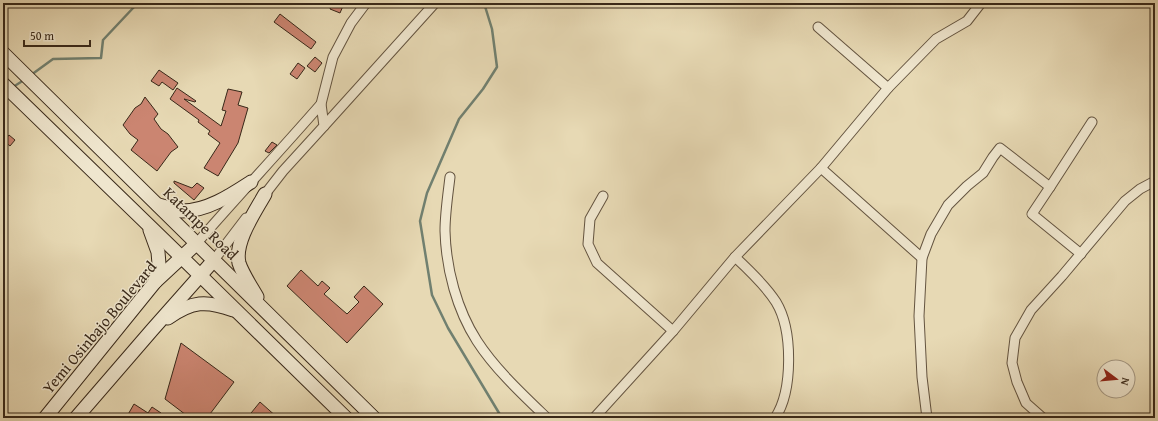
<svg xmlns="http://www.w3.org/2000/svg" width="1158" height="421" font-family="'Gentium Book Plus',serif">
<rect width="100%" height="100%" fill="#e7d9b4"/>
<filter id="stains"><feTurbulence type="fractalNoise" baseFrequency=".005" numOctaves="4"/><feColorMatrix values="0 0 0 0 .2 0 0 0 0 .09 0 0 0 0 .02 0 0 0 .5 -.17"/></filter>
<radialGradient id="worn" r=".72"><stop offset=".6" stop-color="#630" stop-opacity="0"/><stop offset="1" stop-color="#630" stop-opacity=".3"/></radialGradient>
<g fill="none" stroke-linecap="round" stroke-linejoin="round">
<g stroke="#718070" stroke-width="2.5">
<path d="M484 3 492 29 497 67 483 89 459 119 427 193 420 221 432 295 448 328 502 418"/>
<path d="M31 75 53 59 101 58 103 40 134 7 145 3"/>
<path d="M13 87 24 80"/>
</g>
</g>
<g fill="#cb8571" stroke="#382819">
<path d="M332 3H336L343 6 340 13 330 9Z"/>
<path d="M280 14 316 42 311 49 274 22Z"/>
<path d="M315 57 322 63 315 72 307 66Z"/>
<path d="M298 63 305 68 297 79 290 74Z"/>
<path d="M159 70 178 83 173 90 162 82 159 86 151 81Z"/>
<path d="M177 88 196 101 195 102 184 99 221 126 226 111 222 110 228 89 242 92 238 105 248 108 238 143 218 176 204 168 220 143 208 134 210 131 198 122 199 120 170 99Z"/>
<path d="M145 97 158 114 154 119 161 129 168 134 178 147 171 152 157 171 131 150 138 140 130 134 123 125 135 108 141 104Z"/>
<path d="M9 135 15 140 10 146 4 141Z"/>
<path d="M272 142 277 145 269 153 265 151Z"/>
<path d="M174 181 192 188 197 183 204 188 194 200 174 183Z"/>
<path d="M301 270 318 286 322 281 330 288 324 294 347 314 359 302 354 297 364 286 383 304 347 343 287 286Z"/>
<path d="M181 343 234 382 207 418H190L165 399Z"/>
<path d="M260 402 278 418H247Z"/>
<path d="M134 404 148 413 152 407 161 413 158 418H126Z"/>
</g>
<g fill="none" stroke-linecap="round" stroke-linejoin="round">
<defs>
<g id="minor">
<path d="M818 27 888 88"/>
<path d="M324 126 435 3"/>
<path d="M821 168 922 258"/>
<path d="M450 177C448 194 445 213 445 231 446 269 457 310 477 341 495 369 523 395 547 418"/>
<path d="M1050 187 1032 214 1081 254"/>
<path d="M603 196 590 219 588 244 597 263 673 331"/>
<path d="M262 198 283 171 324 126 321 104 333 57 351 23 366 3"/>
<path d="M197 243C238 196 280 151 321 104"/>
<path d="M735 257C749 270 766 286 776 302 793 330 793 391 775 418"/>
<path d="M214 260 246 218"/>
<path d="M594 418 673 331 735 257 821 168 888 88 936 39 967 21 981 3"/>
<path d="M927 418 922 377 919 316 922 258 931 234 948 205 967 186 983 173 993 157 1000 148 1050 187 1092 122"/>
<path d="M1043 418 1026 403 1017 382 1012 363 1015 338 1031 310 1062 276 1125 201 1140 189 1155 181"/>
</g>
<g id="secondary">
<path d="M3 53 374 418"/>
<path d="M3 84C118 195 232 306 346 418"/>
<path d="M158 205C165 206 174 211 182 211 207 211 231 195 251 182"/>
<path d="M150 230 158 252 159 264 155 282"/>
<path d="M257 297C252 288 242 273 239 263 234 242 255 212 265 194"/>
<path d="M168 318C192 301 206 300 233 310"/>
<path d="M45 418 155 282 197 243"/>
<path d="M76 418 152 330 214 260"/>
</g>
</defs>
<use href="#minor" stroke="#645440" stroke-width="11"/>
<use href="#secondary" stroke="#382819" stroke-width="15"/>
<use href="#minor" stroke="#efe6ce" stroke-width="9"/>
<use href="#secondary" stroke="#efe6ce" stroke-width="13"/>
</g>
<g text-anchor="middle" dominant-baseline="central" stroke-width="3" stroke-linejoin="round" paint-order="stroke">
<g font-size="16" fill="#382819" stroke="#efe6ce">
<text transform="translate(201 223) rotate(44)">Katampe Road</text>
<text transform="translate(99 327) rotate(-50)">Yemi Osinbajo Boulevard</text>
</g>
</g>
<rect width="1158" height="421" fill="none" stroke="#e7d9b4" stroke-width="16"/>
<rect x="4" y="4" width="1150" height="413" fill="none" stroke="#382819" stroke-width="2"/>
<rect x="8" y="8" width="1142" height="405" fill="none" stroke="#382819"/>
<g transform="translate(1116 379) rotate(106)"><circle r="19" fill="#efe6ce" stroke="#a69a86"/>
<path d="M0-3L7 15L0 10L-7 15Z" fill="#8f2418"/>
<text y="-6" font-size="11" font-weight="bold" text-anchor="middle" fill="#382819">N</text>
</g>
<path d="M24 40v6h66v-6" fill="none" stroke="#382819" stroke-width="2"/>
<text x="30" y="40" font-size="12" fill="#382819" stroke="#efe6ce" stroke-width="3" paint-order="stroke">50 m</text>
<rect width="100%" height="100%" filter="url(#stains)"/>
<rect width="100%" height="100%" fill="url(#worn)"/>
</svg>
